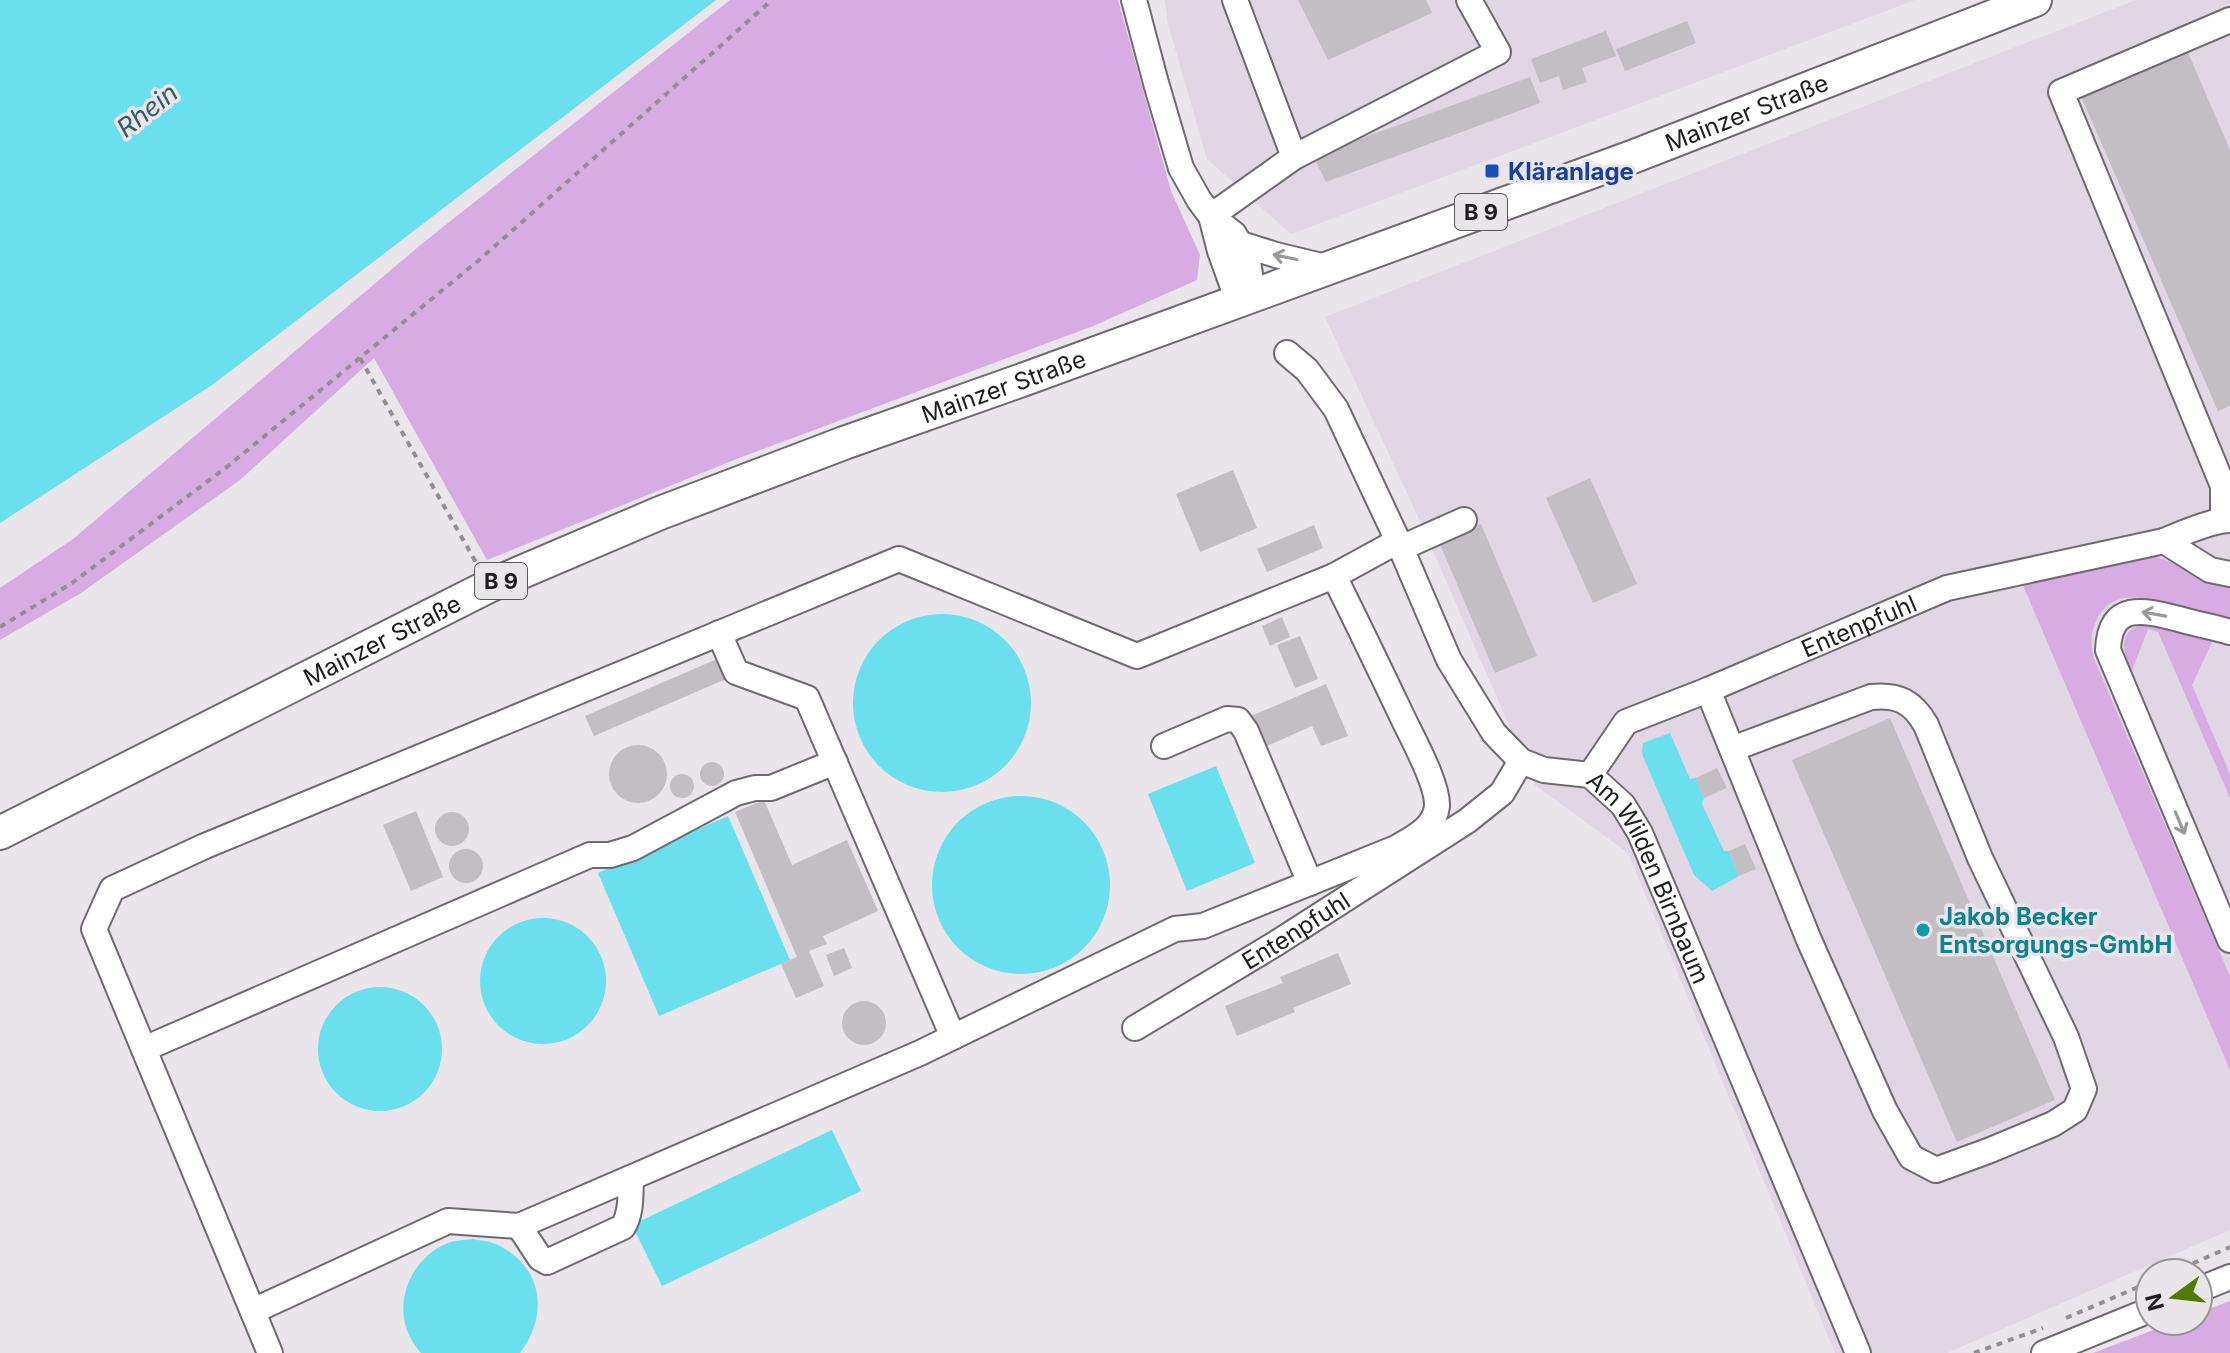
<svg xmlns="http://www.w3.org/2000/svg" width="2230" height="1353" font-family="Inter,sans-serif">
<rect width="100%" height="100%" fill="#eae4eb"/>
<g fill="#e1d7e4">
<path d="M1165 0H1915L1291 234 1207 159 1168 24Z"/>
<path d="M2136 0H2230V1230L1947 1353H1835L1628 853 1535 785 1420 521 1325 317Z"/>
</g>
<g fill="#d7ace2">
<path d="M730 0H1118L1171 191 1200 255 1197 280 1093 326 739 458 487 560 374 358 240 480 81 593 0 640V588L73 539 424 242Z"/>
<path d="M2147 555C2178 559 2199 584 2230 588V620C2200 616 2153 594 2126 598 2113 599 2102 608 2097 619 2090 633 2090 646 2095 661L2230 976V1070L2022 583Z"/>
<path d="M2147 624 2213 640 2192 685 2230 774V798L2158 632 2148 629 2131 673C2123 651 2116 629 2147 624Z"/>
<path d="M2230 1301V1353H2093L2177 1321H2198V1313Z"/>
</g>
<g fill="#6adfee">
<path d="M0 0H716L212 385 0 523Z"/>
<circle cx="942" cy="703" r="89"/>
<path d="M1670 733 1690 779 1696 778 1704 798 1702 804 1724 851H1729L1739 876 1712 891 1694 875 1642 754 1643 743Z"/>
<path d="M1216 766 1255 863 1187 891 1148 794Z"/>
<circle cx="1021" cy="885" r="89"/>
<path d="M728 816 790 960 659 1016 598 873Z"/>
<circle cx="543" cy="981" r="63"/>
<circle cx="380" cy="1049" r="62"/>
<path d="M832 1130 861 1191 662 1286 632 1225Z"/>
<path d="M473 1239C481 1241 491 1241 498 1245 543 1267 549 1315 520 1353H421C417 1348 413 1343 410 1337 392 1302 412 1257 448 1243 456 1240 465 1240 473 1239Z"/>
</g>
<g fill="#c3bdc4">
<path d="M1298 0H1426L1432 13 1328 60Z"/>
<path d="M1687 21 1696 43 1625 71 1616 49Z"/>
<path d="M1606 31 1616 56 1582 68 1587 82 1563 90 1559 76 1540 83 1531 59Z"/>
<path d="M2186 48 2230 150V406L2218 411 2080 94Z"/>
<path d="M1530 77 1540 103 1326 182 1313 156Z"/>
<path d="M1233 470 1257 528 1200 552 1176 494Z"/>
<path d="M1590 478 1637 584 1593 603 1546 498Z"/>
<path d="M1481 524 1537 656 1495 673 1439 542Z"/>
<path d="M1314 525 1323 548 1267 572 1257 549Z"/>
<path d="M1282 617 1290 637 1270 646 1262 626Z"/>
<path d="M1300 636 1318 679 1295 688 1277 645Z"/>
<path d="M724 656 733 676 594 736 585 716Z"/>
<path d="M1326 684 1348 736 1321 746 1312 726 1265 747 1251 716Z"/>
<path d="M1890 718 2055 1100 1957 1142 1792 760Z"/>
<circle cx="638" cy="774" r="29"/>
<circle cx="712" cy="774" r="12"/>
<path d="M1717 768 1727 788 1704 798 1696 778Z"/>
<circle cx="682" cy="786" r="12"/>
<path d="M764 800 792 865 847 840 878 911 823 936 827 944 809 951 824 986 796 998 781 964 797 957 735 812Z"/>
<path d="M416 811 443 877 411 891 383 825Z"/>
<circle cx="452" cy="829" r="17"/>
<path d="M1745 844 1756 869 1739 876 1729 851Z"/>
<circle cx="466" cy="866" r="17"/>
<path d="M844 948 852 968 834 976 826 955Z"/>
<path d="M1338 953 1351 984 1293 1008 1295 1012 1237 1036 1225 1006 1283 983 1280 977Z"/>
<circle cx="864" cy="1023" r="22"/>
</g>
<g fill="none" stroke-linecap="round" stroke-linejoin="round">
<defs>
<g id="minor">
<path d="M1134 0 1156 83 1181 168 1199 200 1211 216 1234 234 1247 256 1250 274 1246 298"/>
<path d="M1235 0 1294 157"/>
<path d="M1211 216 1294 157 1498 52 1469 0"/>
<path d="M1211 216 1220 251 1238 301"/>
<path d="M1241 244 1276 255 1330 268"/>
<path id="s1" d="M1287 353 1307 370 1336 409 1398 541 1449 660 1494 733 1521 761 1544 770 1590 775 1623 805 1640 833 1858 1353"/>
<path d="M2223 520V486L2061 92 2230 20"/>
<path d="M2164 541 2210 570 2230 574"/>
<path d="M1401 548 1464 520"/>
<path d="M2230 632C2213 627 2196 624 2179 619 2144 610 2110 601 2108 650L2230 940"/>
<path d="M719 633 736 672 807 698 953 1037"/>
<path d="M1708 690 1809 940 1885 1111 1911 1157 1936 1170 1988 1151 2053 1124 2075 1110 2084 1089 2066 1037 1980 858 1926 725C1913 702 1898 694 1871 697L1732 749"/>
<path d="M1164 746 1227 719 1238 720 1246 731 1310 883"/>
<path id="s2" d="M1590 775 1626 722 1708 690 1947 588 2164 541C2180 534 2213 520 2230 520"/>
<path id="s3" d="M1135 1028 1275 944 1467 821 1502 793 1521 761"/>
<path d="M144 1049 590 855H610L633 848 736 793 755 788H771L835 762"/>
<path d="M519 1226 540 1258 547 1262 623 1227C632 1212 630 1195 631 1178"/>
<path d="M2198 1290 2230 1277"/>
<path d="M253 1311 448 1221 519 1226 920 1053 1175 929 1203 926 1396 848C1413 838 1435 828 1437 806 1438 783 1411 736 1401 714 1379 668 1357 622 1334 576"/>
<path d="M270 1353 94 929 112 889 205 846 899 559 1137 656 1334 576 1398 541"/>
<path d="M2044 1353 2150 1310"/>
</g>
<g id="major">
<path id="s4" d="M0 833 489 586 660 513 844 443 1025 379 1632 157 2035 0"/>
</g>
</defs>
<use href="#minor" stroke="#6f6a70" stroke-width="28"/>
<use href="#major" stroke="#6f6a70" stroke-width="36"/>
<g stroke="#928e93" stroke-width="4" stroke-dasharray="6 6" stroke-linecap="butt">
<path d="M360 358 478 566"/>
<path d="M0 627 72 583 228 466 478 261 772 0"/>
<path d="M2171 1273 2230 1247"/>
<path d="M2066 1318 2150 1282"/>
<path d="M1974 1353 2043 1328"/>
</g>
<use href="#minor" stroke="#fff" stroke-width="24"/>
<use href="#major" stroke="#fff" stroke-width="32"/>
</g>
<defs><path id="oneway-shaft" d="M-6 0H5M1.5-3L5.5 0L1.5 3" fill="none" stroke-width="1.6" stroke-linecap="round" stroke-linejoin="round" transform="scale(2)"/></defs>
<g stroke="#9a999a">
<use href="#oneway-shaft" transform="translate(1285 257) rotate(-168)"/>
<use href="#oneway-shaft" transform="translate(2154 614) rotate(-170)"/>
<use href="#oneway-shaft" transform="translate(2180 823) rotate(67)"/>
</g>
<rect fill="#1a4fb4" stroke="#eae4eb" stroke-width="3" x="1484" y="163" width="16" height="16" rx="4"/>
<circle fill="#0f9aa8" stroke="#eae4eb" stroke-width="3" cx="1923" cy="930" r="8"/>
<g text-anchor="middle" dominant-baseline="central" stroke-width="7" stroke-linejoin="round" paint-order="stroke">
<g fill="#eae4eb" stroke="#5c595c" stroke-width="2">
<rect x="1455" y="194" width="52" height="36" rx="6"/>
<rect x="475" y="563" width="52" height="36" rx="6"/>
</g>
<g font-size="22" font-weight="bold" fill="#1f1d1f">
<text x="1481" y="212">B 9</text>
<text x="501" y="581">B 9</text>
</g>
<g font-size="24" fill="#1f1d1f" stroke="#eae4eb">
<text stroke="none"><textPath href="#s4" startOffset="1892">Mainzer Straße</textPath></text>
<text stroke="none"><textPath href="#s4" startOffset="1100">Mainzer Straße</textPath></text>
<text stroke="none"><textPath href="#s2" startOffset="316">Entenpfuhl</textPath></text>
<text stroke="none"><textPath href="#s4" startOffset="428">Mainzer Straße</textPath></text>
<text stroke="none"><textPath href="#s1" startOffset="666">Am Wilden Birnbaum</textPath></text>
<text stroke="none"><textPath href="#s3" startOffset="188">Entenpfuhl</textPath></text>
</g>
<g font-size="24" font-weight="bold" fill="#164399" stroke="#eae4eb" text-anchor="start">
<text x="1508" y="171">Kläranlage</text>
</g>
<g font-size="24" font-weight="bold" fill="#0d838f" stroke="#eae4eb" text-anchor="start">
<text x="1939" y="916">Jakob Becker<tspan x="1939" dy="28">Entsorgungs-GmbH</tspan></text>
</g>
<g font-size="26" font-style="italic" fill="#2d5f65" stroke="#eae4eb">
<text transform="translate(147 110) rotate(-38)">Rhein</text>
</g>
</g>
<g transform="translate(2174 1297) rotate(255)"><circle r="38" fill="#eae4eb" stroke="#999499" stroke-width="2"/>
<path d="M0-6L14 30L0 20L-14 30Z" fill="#507c00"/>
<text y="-12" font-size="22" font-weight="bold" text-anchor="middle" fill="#1f1d1f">N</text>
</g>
</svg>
